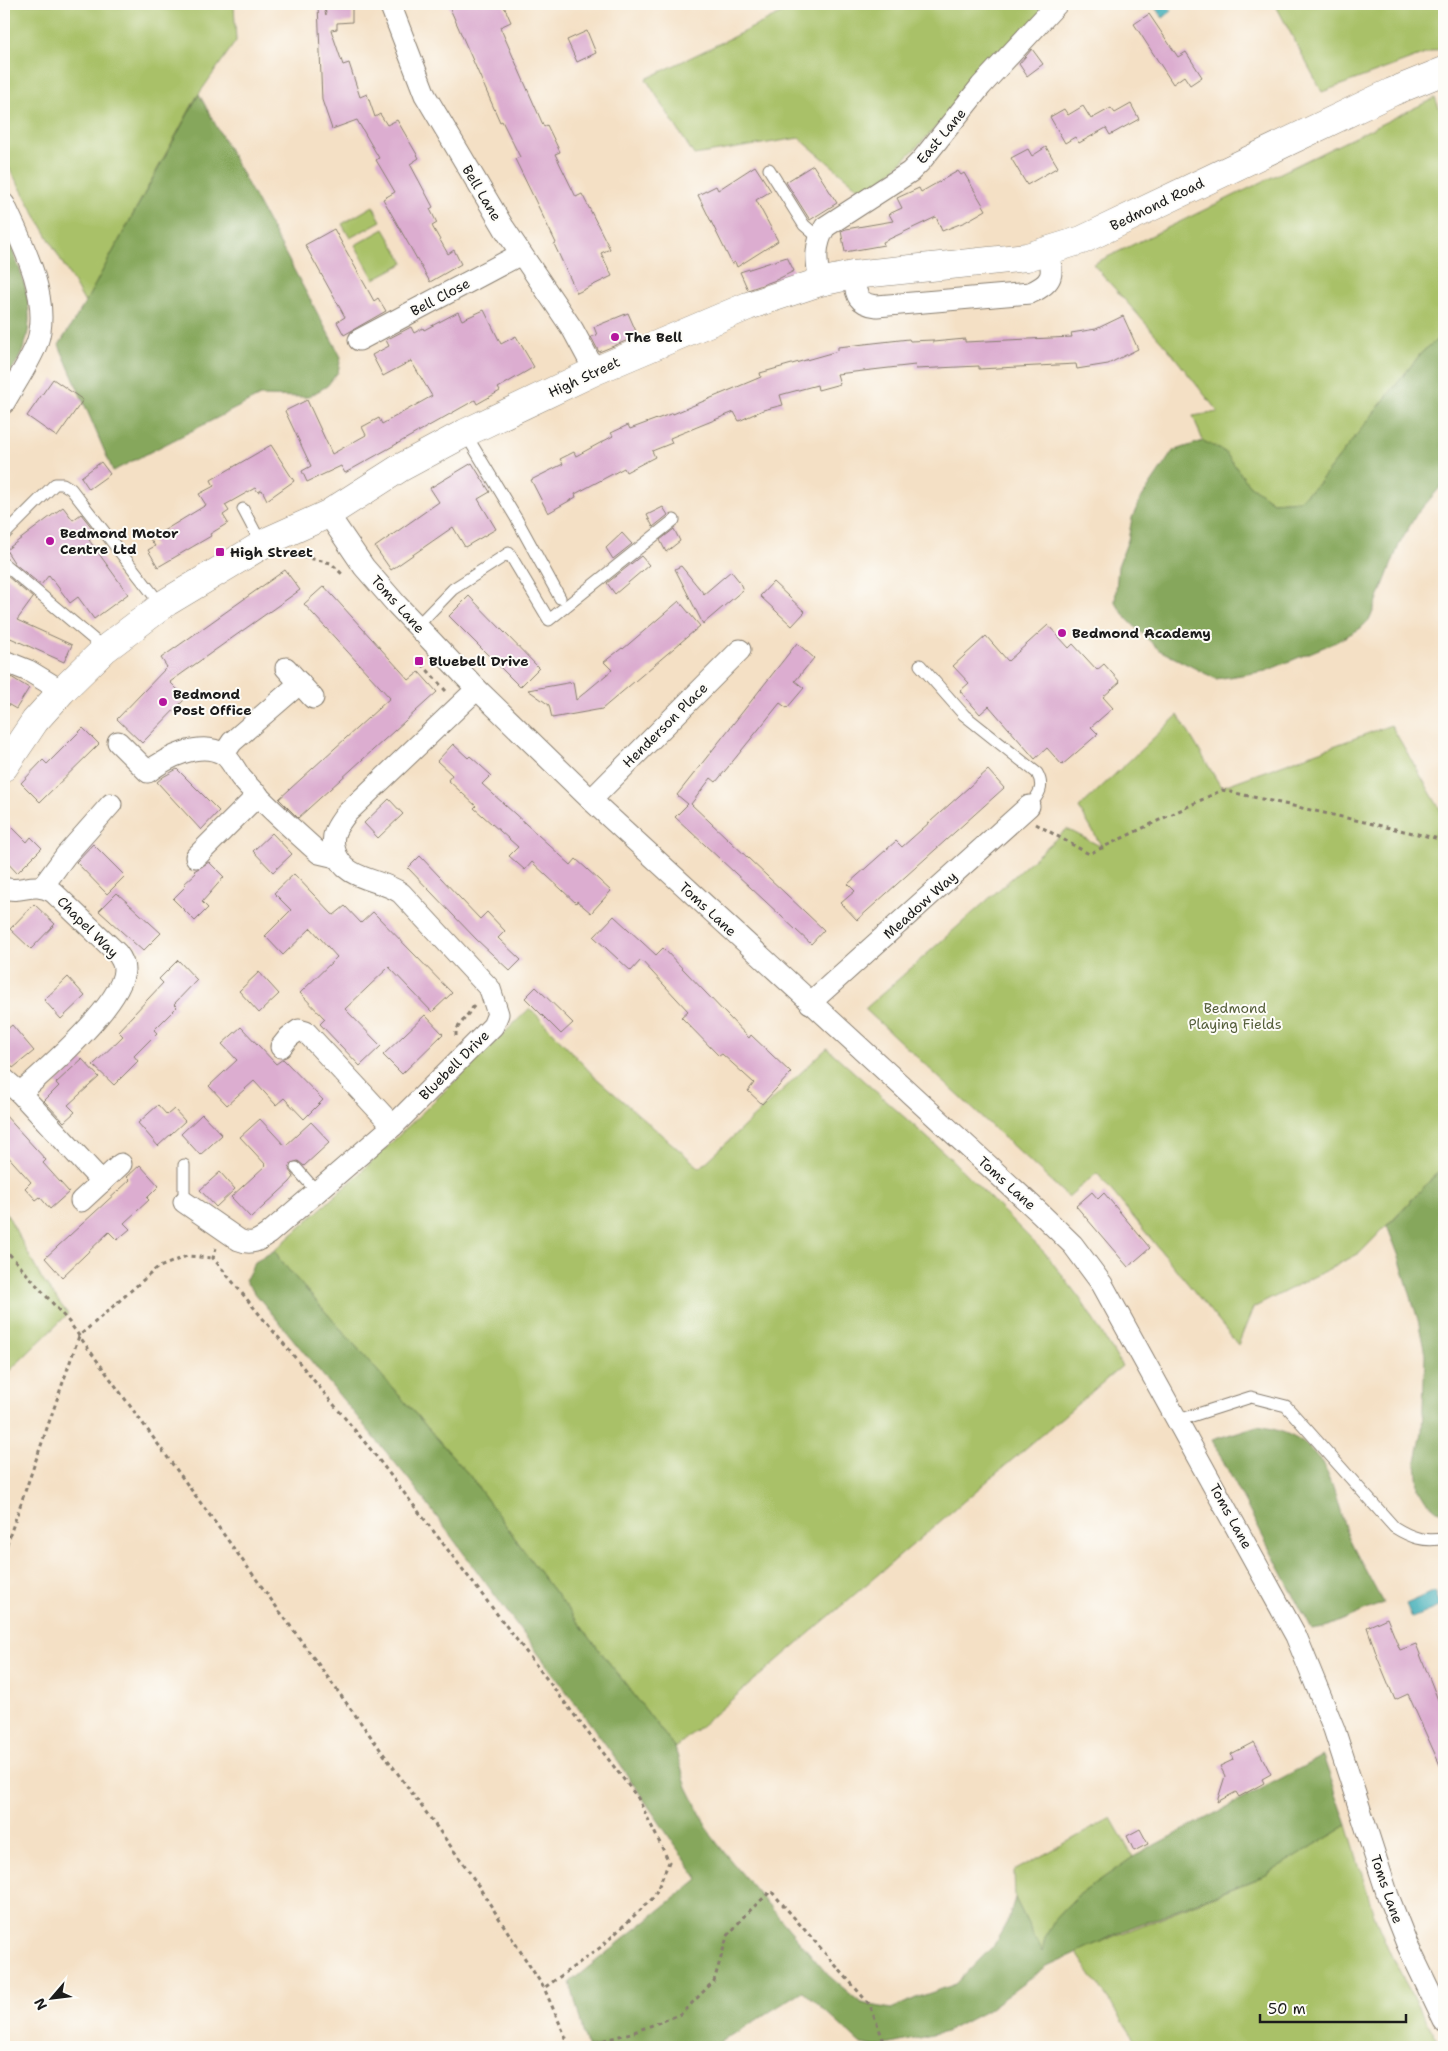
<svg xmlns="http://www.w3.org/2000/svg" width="1448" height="2051" font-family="'Shantell Sans',sans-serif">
<rect width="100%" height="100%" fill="#fdfcf7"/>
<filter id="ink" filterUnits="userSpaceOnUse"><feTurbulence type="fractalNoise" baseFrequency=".02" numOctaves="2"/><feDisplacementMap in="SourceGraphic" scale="10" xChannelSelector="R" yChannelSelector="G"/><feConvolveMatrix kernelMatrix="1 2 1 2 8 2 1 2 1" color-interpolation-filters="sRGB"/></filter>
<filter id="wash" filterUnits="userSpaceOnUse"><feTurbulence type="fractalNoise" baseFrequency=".0096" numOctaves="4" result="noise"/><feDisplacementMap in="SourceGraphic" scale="20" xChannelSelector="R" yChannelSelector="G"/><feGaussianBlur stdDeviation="1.12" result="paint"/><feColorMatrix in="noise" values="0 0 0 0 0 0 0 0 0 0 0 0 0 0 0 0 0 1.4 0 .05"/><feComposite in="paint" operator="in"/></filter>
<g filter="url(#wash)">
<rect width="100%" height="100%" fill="#f4e0c5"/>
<g fill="#a9c167" stroke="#626e42">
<path d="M4 4H234L236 41 196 98 85 303 4 159Z"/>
<path d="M801 4H1050L921 143 889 174 863 192 799 138 694 155 646 79Z"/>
<path d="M1275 4H1444V47L1322 92Z"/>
<path d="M1435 98 1444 119V339H1438L1422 352 1317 485 1299 500 1273 502 1249 485 1225 452 1203 441 1193 416 1218 412 1169 350 1093 264Z"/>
<path d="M373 206 381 221 350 238 342 224Z"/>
<path d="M384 229 404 263 374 279 355 245Z"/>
<path d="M1178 715 1221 787 1391 725 1444 816V1166L1360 1253 1253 1308 1238 1345 1097 1173 1068 1197 865 1009 1067 829 1102 847 1079 808Z"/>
<path d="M530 1008 594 1076 700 1168 827 1048 948 1156 1045 1253 1081 1300 1122 1366 675 1748 543 1577 470 1476 280 1260 275 1250 356 1177Z"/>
<path d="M4 1208 41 1278 68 1314 4 1376Z"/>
<path d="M1111 1818 1133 1857 1076 1897 1054 1920 1042 1953 1015 1898 1014 1871Z"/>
<path d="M1347 1825 1375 1918 1394 1962 1441 2047H1140L1076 1952 1266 1875Z"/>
</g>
<g fill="#86a75c" stroke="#51623c">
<path d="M199 94 341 357 338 372 327 386 308 397 260 396 113 471 59 345 85 303Z"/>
<path d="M4 231C20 267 40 312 22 352 18 362 10 372 4 381Z"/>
<path d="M1438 339H1444V483L1416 515 1399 545 1370 619 1361 628 1336 642 1266 671 1216 679 1159 650 1126 618 1115 602 1118 566 1128 540 1132 518 1140 500 1173 451 1203 441 1225 452 1249 485 1273 502 1299 500 1317 485 1422 352Z"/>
<path d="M1444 1166V1512L1437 1510 1426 1501 1418 1488 1416 1462 1422 1432 1425 1354 1418 1320 1398 1254 1387 1226Z"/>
<path d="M275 1250 280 1260 470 1476 543 1577 675 1748 687 1787 711 1835 727 1856 828 1975 861 2003 891 2009 916 1998 956 1984 994 1945 1008 1920 1015 1898 1042 1952 1045 1938 1054 1920 1076 1897 1133 1857 1323 1756 1347 1825 1266 1875 1130 1928 1047 1966 986 2011 946 2032 877 2047 861 2044 803 1991 713 2047H587L570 1982 698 1879 612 1753 410 1481 245 1281 255 1262Z"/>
<path d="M1257 1426C1300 1432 1323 1452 1335 1494 1339 1506 1342 1519 1346 1531 1357 1555 1370 1579 1383 1603L1324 1628 1312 1630 1212 1440Z"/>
</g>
<g fill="#3aabb5" stroke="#2b6468">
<path d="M1152 4H1166L1172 11 1163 18Z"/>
<path d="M1435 1591 1441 1606 1412 1618 1406 1604Z"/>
</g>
<g id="blocks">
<g fill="#dcadd0">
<path d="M322 4 326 15 325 4H352V22L337 23V29L331 30 343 65 349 63 360 97 367 94 375 117 380 114 387 125 397 120 419 158 410 164 433 207 430 209 437 223 432 226 448 254 454 250 461 264 430 282 383 199 395 192 376 160 379 158 357 120 332 129 322 100 318 5Z"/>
<path d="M448 4H503L511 22 500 27 544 127 547 125 560 152 555 154 576 197 582 194 610 249 601 253 612 276 577 293 554 244 556 243 515 159 520 157 502 121 500 122Z"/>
<path d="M1149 14 1178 57 1186 52 1202 77 1190 85 1184 76 1173 84 1134 24Z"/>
<path d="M587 31 596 53 577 62 567 40Z"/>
<path d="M1032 49 1043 64 1027 76 1019 64Z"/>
<path d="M1131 104 1139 119 1110 135 1106 128 1079 143 1075 137 1065 143 1050 117 1064 109 1068 115 1083 106 1091 119 1111 108 1115 113Z"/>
<path d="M1046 147 1058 167 1027 185 1011 158 1028 149 1032 156Z"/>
<path d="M813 165 837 203 810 220 786 182Z"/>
<path d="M755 166 771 191 756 200 778 241 737 267 735 262 732 264 698 195 716 186 718 190Z"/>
<path d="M958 171 961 175 964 173 986 210 965 222 942 231 936 217 883 242 884 245 845 252 841 231 846 229 893 221 889 214 902 208 897 198 919 188 921 192Z"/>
<path d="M334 229 374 301 378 298 386 311 344 335 337 322 345 317 305 245Z"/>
<path d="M787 257 794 271 776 280 748 290 740 272Z"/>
<path d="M484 310 501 344 516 336 534 367 498 388 500 391 477 404 475 400 345 473 341 466 307 482 302 471 311 466 285 411 307 400 332 454 366 435 362 427 379 418 382 424 432 396 411 361 383 376 372 355 389 346 386 340 411 327 414 333 423 328 424 330 458 312 462 320Z"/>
<path d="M628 313 638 336 599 352 591 337 597 335 594 327Z"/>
<path d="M1123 316 1138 349 1108 364 1077 369 1076 364 979 369V366L916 369 915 365 837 374 840 384 818 390 817 385 780 395 783 405 763 410 739 421 734 412 670 438 672 443 652 451 655 457 626 472 624 468 575 494 576 497 548 513 531 480 563 464 560 459 574 452 576 456 613 436 611 433 628 425 630 429 673 413V414L761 377 760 373 838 351V347L909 339 910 341 933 340V342L965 339V342L1072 337 1071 333 1096 329Z"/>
<path d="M53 379 83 400 57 437 27 416Z"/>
<path d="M271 445 294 481 267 500 262 490 258 492 255 488 225 505 229 511 223 515 228 523 210 534 211 536 158 567 148 550 155 546 150 539 206 505 199 494 214 486 211 480Z"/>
<path d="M101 462 110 474 89 489 81 477Z"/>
<path d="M472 463 490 492 478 499 496 529 465 547 453 527 391 570 375 547 439 502 430 488Z"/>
<path d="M63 507 73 520 81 514 97 534 89 540 128 594 94 619 78 597 70 603 49 575 41 585 15 564 6 550Z"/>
<path d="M663 507 668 515 653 527 647 515Z"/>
<path d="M674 529 680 541 666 552 660 540Z"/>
<path d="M622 533 632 544 613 559 606 548Z"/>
<path d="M641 556 649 565 615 594 607 583Z"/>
<path d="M681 566 704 594 731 571 739 581 743 590 703 624 675 569Z"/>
<path d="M285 570 300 590 170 682 186 698 142 743 117 719 167 667 161 658Z"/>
<path d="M7 576 33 598 17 620 72 645 64 662 6 636 4 639V580Z"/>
<path d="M773 582 805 612 792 626 760 596Z"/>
<path d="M324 586 409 680 419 672 437 692 298 818 279 799 390 698 304 604Z"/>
<path d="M469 596 539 668 520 687 449 616Z"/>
<path d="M679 601 700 626 602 709 552 718 549 705 528 690 573 682 576 700 612 670 604 662 622 648 623 649Z"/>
<path d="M1048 625 1069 648 1073 644 1097 670 1104 664 1120 682 1103 697 1113 708 1091 727 1098 734 1062 765 1047 748 1035 759 989 706 980 714 960 691 969 683 953 666 986 636 1008 661Z"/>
<path d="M797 643 814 658 795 681 804 688 787 708 780 703 716 782 711 778 691 804 824 930 811 944 675 817 688 804 677 795Z"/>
<path d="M11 677 29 688 16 709 4 702V689Z"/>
<path d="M83 728 99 744 40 802 21 783 43 760 47 764Z"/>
<path d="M453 744 468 758 470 756 491 775 482 784 571 865 576 859 611 891 591 913 577 901 576 903 532 862 525 870 509 856 518 847 474 808 476 806 448 780 452 775 437 761Z"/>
<path d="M177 769 219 811 201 830 157 782 163 777Z"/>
<path d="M988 770 1004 788 857 920 841 903 855 891 848 884 896 841 902 847Z"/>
<path d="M389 799 403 814 378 838 364 823Z"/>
<path d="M4 819 27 842 31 837 42 848 17 873 4 859Z"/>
<path d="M272 833 292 854 273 872 253 851Z"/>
<path d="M93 844 125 876 107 894 76 862Z"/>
<path d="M420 856 480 919 487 912 505 931 498 938 521 960 510 971 476 939 408 868Z"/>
<path d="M209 862 224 877 202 902 208 908 195 921 173 899 186 886 184 884 196 873 194 871Z"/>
<path d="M294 874 332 914 334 915 345 906 361 923 373 912 452 993 432 1012 389 967 345 1009 381 1046 360 1066 320 1024 325 1019 300 993 337 957 311 928 283 955 265 936 291 910 274 893Z"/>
<path d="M117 893 161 933 143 951 99 911Z"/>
<path d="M34 904 55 924 31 949 10 929Z"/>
<path d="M614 916 656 955 663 948 749 1038 751 1035 791 1073 762 1104 748 1091 754 1083 722 1054 719 1056 681 1017 688 1011 641 960 631 971 594 937Z"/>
<path d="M178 960 197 980 174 1004 177 1007 154 1030 157 1033 134 1056 138 1061 114 1085 93 1065 123 1036 118 1031 163 983 159 979Z"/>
<path d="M259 972 279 994 259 1013 239 991Z"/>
<path d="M68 977 85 996 61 1019 44 1000Z"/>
<path d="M536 987 573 1023 561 1034 525 998Z"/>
<path d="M425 1015 443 1034 402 1074 383 1055Z"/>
<path d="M12 1025 34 1051 13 1068 4 1056V1032Z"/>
<path d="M241 1027 276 1064 283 1059 323 1100 304 1119 284 1098 276 1105 254 1081 227 1105 209 1086 237 1060 222 1044Z"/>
<path d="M82 1059 99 1077 68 1105 75 1112 64 1122 44 1101 59 1086 56 1083Z"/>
<path d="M158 1105 167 1115 174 1109 185 1121 158 1146 138 1123Z"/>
<path d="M4 1114 46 1160 43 1163 69 1192 50 1209 40 1197 36 1200 25 1188 31 1182 4 1152Z"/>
<path d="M202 1114 222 1135 200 1155 181 1134Z"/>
<path d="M260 1119 285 1146 311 1122 330 1142 304 1166 298 1161 291 1163 289 1170 294 1177 290 1182 251 1218 231 1197 266 1165 240 1137Z"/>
<path d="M140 1165 159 1186 147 1198 149 1200 124 1223 130 1229 117 1240 109 1232 62 1277 45 1258 130 1180 127 1177Z"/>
<path d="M220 1172 235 1189 216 1207 200 1190Z"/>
<path d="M1092 1192 1098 1199 1104 1193 1150 1248 1128 1267 1076 1206Z"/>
<path d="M1387 1618 1400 1650 1416 1644 1438 1700 1444 1697V1774L1408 1694 1395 1700 1378 1659 1367 1627Z"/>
<path d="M1254 1742 1271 1774 1262 1779 1264 1783 1239 1797 1236 1792 1217 1802 1225 1776 1220 1766 1233 1760 1231 1754Z"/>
<path d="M1140 1829 1148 1844 1134 1851 1127 1836Z"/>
</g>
</g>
</g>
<g filter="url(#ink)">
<use href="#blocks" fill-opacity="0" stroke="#887e70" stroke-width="1"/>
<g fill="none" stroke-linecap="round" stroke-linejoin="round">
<defs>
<g id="service">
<path d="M769 169 804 225 819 238"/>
<path d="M465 433 516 518 560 598"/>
<path d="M243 509 262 545"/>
<path d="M4 535 55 484H63L71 489 162 606"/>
<path d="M4 564 105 649"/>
<path d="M417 626 453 589 509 553 549 620 674 520"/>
<path d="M920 665 964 715 1037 773C1045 787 1039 795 1029 806"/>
<path d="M296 1168 317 1192"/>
<path d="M184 1202V1165"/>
<path d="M1179 1420 1251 1397 1286 1406 1394 1527C1410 1537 1425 1543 1444 1538"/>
</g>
<g id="minor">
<path d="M390 4 425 95 504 228 573 330 595 371"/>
<path d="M4 204C22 242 52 300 37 343 30 362 14 385 4 403"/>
<path d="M853 275C856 293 856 304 877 306L1030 293C1053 283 1055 274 1047 251"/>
<path d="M820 282C816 261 814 246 825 227L910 172 921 161 981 86 1057 4"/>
<path d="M359 340 521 254"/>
<path d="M328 514 364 567 397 605 477 689 591 800 1040 1213 1073 1245 1102 1284 1296 1636 1334 1729 1388 1896 1407 1944 1444 2021"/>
<path d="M4 661 29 671 62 691"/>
<path d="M286 668 313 698"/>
<path d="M118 742 148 772C166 758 200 740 223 754 231 759 236 772 242 779 262 802 286 823 309 844L319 853 336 857"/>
<path d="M224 754 232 742 300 683"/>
<path d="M591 800 740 650"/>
<path d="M196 857 258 795"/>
<path d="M43 886 66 855 111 804"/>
<path d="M4 888C23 894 32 880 53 892L117 953C121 958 124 963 124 970 123 1003 45 1071 20 1093"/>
<path d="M810 1003 1029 806"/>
<path d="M281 1047 289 1037 299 1030 306 1032 393 1126"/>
<path d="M4 1079 20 1093 102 1182"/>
<path d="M81 1201 121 1164"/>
<path d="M184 1202 239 1240C251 1245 258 1241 268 1234L393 1126 493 1026 498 1014 490 989 401 893C380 878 344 881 335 851 330 835 337 826 347 813L477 689"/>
</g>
<path id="tertiary" d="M4 767 35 721 62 691 105 649 167 602 270 540 328 514 400 468 465 433 595 371 748 306 820 282 853 275 1027 257 1082 240 1392 92 1444 71"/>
</defs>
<use href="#service" stroke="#887e70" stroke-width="13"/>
<use href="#minor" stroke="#887e70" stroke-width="23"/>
<use href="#tertiary" stroke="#887e70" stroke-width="29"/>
<g stroke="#887e70" stroke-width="3" stroke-dasharray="4 4" stroke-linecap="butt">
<path d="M295 555 331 563 343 575"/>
<path d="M422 664 446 691"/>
<path d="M1036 824 1089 854 1222 790 1444 840"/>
<path d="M456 1036V1030L474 1006"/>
<path d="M4 1248 69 1322 468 1870 544 1988 570 2047"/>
<path d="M216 1248 213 1258 372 1451 638 1798 669 1862 654 1897 601 1947 544 1988"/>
<path d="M4 1552 79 1336 157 1268 187 1256 213 1258"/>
<path d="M580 2047 634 2032 681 2014 714 1981 727 1937 745 1915 771 1891 870 2005 886 2047"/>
</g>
<use href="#service" stroke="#fff" stroke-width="11"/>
<use href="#minor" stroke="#fff" stroke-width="21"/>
<use href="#tertiary" stroke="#fff" stroke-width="28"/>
</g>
</g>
<g fill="#b5179e" stroke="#fdfcf7" stroke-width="2">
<circle cx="615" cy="337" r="5"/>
<circle cx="50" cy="541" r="5"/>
<rect x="215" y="547" width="10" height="10" rx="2.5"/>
<circle cx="1062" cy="633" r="5"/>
<rect x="414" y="656" width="10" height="10" rx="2.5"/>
<circle cx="163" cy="702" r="5"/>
</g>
<g text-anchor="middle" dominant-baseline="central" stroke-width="4" stroke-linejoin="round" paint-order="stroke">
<g font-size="14" fill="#1c1c1c" stroke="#fdfcf7">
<text transform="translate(941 136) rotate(-50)">East Lane</text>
<text transform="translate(482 193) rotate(59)">Bell Lane</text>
<text transform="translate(1157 204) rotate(-26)">Bedmond Road</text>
<text transform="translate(440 297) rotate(-28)">Bell Close</text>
<text transform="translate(584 377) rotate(-25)">High Street</text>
<text transform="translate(398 604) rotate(48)">Toms Lane</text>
<text transform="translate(665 725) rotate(-45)">Henderson Place</text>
<text transform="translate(920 905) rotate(-42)">Meadow Way</text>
<text transform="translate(708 909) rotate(43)">Toms Lane</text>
<text transform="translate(88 927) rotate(45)">Chapel Way</text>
<text transform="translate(454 1065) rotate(-45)">Bluebell Drive</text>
<text transform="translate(1007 1183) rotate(42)">Toms Lane</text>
<text transform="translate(1231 1516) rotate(61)">Toms Lane</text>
<text transform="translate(1387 1889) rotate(71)">Toms Lane</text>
</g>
<g font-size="14" font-weight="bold" fill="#1c1c1c" stroke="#fdfcf7" text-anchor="start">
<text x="625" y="337">The Bell</text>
<text x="60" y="533">Bedmond Motor<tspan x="60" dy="16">Centre Ltd</tspan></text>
<text x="230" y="552">High Street</text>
<text x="1072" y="633">Bedmond Academy</text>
<text x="429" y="661">Bluebell Drive</text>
<text x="173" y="694">Bedmond<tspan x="173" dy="16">Post Office</tspan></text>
</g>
<g font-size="14" fill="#545e3a" stroke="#fdfcf7">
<text x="1235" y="1008">Bedmond<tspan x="1235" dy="16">Playing Fields</tspan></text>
</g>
</g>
<rect width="1448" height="2051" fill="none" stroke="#fdfcf7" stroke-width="20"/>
<g transform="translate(52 1998) rotate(242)" stroke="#fdfcf7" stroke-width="4" paint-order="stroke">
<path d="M0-4L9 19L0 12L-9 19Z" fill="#1c1c1c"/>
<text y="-8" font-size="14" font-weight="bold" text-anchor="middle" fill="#1c1c1c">N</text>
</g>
<path d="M1260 2014v8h146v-8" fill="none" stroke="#1c1c1c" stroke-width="2.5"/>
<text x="1268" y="2014" font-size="15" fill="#1c1c1c" stroke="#fdfcf7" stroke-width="4" paint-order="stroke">50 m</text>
</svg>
